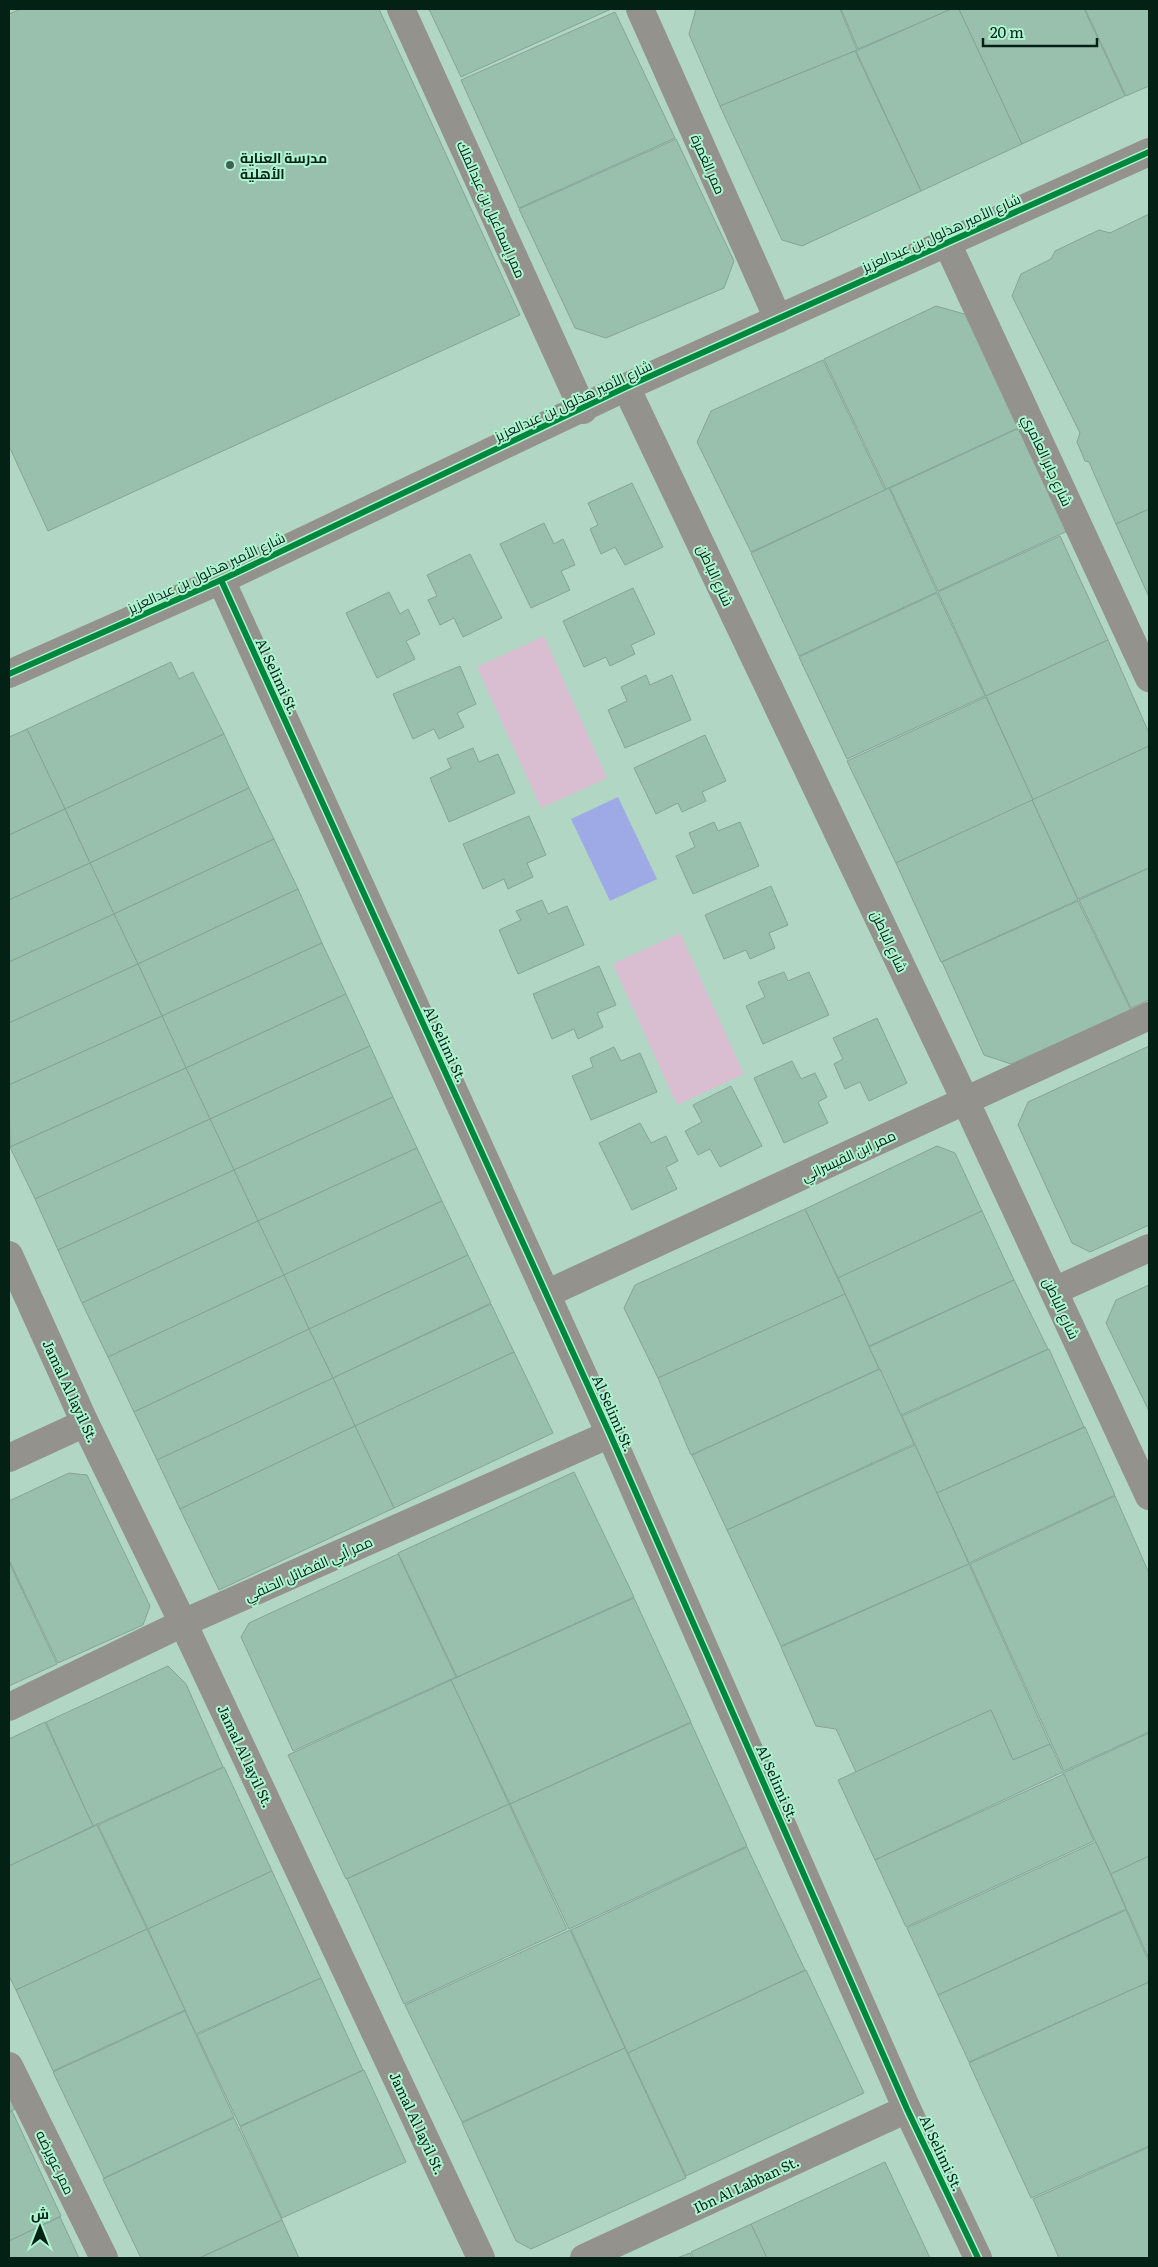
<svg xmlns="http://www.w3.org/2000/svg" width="1158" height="2267" font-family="Literata,Cairo,serif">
<rect width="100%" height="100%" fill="#b1d7c4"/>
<g fill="#d9bed1">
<path d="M544 636 607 778 541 808 477 667Z"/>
<path d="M680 933 744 1074 677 1105 613 964Z"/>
</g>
<path fill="#9daae6" d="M618 797 657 879 610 901 571 819Z"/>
<g fill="#98c0ad" stroke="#86a496">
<path d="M21 9H379L520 315 48 531 9 446V14Z"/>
<path d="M429 9H611L461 77Z"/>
<path d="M696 9H840L857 50 720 106 689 34Z"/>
<path d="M841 9H952L858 49Z"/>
<path d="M951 9H959L1022 144 921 191 856 51Z"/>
<path d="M959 9H1084L1125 96 1022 144Z"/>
<path d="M1085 9H1149V86L1126 96Z"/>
<path d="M615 12 675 138 519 208 461 80Z"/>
<path d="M855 51 921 191 802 246 782 240 720 106Z"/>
<path d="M676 139 734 261 724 288 606 338 575 328 519 209Z"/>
<path d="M1149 214V509L1116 524 1089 462 1085 461 1077 442 1080 433 1012 296 1021 274 1051 259 1055 251 1099 230 1110 233Z"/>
<path d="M936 306 968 315 1020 427 886 489 824 359Z"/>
<path d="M823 360 885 490 751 552 697 442 711 411Z"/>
<path d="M1028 424 1076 527 938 591 890 488Z"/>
<path d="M632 483 663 547 625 565 615 547 601 554 590 529 598 525 588 503Z"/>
<path d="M889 488 937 592 799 656 751 553Z"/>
<path d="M1149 509V597L1116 524Z"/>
<path d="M544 523 554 544 563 539 575 565 561 571 570 590 531 608 500 544Z"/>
<path d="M1060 536 1108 640 986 696 938 592Z"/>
<path d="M470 554 502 618 463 637 454 618 440 625 428 600 437 596 427 575Z"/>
<path d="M633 588 655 634 631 645 635 654 610 666 606 657 584 667 563 621Z"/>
<path d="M389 592 400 614 408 609 420 634 406 641 415 659 377 678 346 613Z"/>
<path d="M937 593 985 696 847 759 799 657Z"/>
<path d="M1108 640 1149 733V746L1033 800 986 696Z"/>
<path d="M171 662 179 679 193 672 224 734 65 809 27 729Z"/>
<path d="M460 666 476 704 457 713 464 727 439 739 434 729 413 739 393 694Z"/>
<path d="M646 675 650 685 672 675 691 720 625 748 608 710 627 701 621 687Z"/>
<path d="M986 697 1033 800 896 863 847 761Z"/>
<path d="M27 729 65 809 9 835V737Z"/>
<path d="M224 734 249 788 90 863 65 809Z"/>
<path d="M705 735 726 781 702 792 706 801 682 812 678 803 656 814 634 768Z"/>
<path d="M1149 746V868L1078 899 1032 800Z"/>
<path d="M473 748 479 762 498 754 515 793 449 822 430 778 451 768 447 759Z"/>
<path d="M249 788 274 839 114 914 90 863Z"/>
<path d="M1032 800 1078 900 941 962 896 863Z"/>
<path d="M65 809 90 863 9 900V835Z"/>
<path d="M529 816 546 855 527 863 533 877 508 889 504 879 483 889 463 844Z"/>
<path d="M714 822 718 831 740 822 759 866 693 894 676 856 695 847 689 833Z"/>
<path d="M274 839 298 889 138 964 114 914Z"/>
<path d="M90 863 114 914 9 962V900Z"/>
<path d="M1149 868V1000L1131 1008 1079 900Z"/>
<path d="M771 886 788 925 769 933 775 948 750 959 746 950 724 959 705 915Z"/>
<path d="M298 889 322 943 162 1016 138 964Z"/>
<path d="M542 900 548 914 567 906 584 945 518 974 499 930 521 920 516 911Z"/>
<path d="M1078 901 1131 1010 1011 1064 984 1055 942 962Z"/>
<path d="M114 914 138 964 9 1023V962Z"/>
<path d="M322 943 346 994 186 1068 162 1016Z"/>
<path d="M138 964 162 1016 9 1085V1023Z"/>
<path d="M599 966 616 1005 597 1013 603 1027 578 1039 574 1029 552 1039 533 994Z"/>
<path d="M784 972 788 981 809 972 829 1015 763 1044 746 1006 765 997 758 982Z"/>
<path d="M346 994 370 1046 210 1119 186 1068Z"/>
<path d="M162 1016 186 1068 10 1147 9 1085Z"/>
<path d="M877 1018 907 1083 869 1101 860 1082 845 1089 834 1064 843 1059 833 1038Z"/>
<path d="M370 1046 393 1097 234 1170 210 1119Z"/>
<path d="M1149 1046V1225L1090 1252 1072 1243 1018 1125 1028 1102Z"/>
<path d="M614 1047 621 1061 640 1053 657 1092 591 1120 572 1076 593 1067 590 1058Z"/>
<path d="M792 1061 801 1079 815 1073 827 1097 818 1102 828 1123 784 1143 754 1078Z"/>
<path d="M186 1068 210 1119 35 1199 10 1147Z"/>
<path d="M731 1086 762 1146 720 1167 710 1149 698 1155 685 1131 702 1122 693 1105Z"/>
<path d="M393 1097 417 1148 258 1221 234 1170Z"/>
<path d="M210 1119 234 1170 58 1250 35 1199Z"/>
<path d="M640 1123 651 1143 666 1136 678 1161 666 1167 677 1189 632 1210 599 1143Z"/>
<path d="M937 1146 955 1153 982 1211 838 1278 805 1209Z"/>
<path d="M417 1148 442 1201 284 1275 258 1221Z"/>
<path d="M234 1170 258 1221 82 1303 58 1250Z"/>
<path d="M442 1201 468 1255 309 1329 284 1275Z"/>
<path d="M805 1209 845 1294 658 1378 624 1308 635 1285Z"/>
<path d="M982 1211 1014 1280 869 1346 838 1278Z"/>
<path d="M258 1221 284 1275 108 1357 82 1303Z"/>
<path d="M468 1255 491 1303 333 1378 309 1329Z"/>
<path d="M284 1275 309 1329 134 1412 108 1357Z"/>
<path d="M1014 1280 1048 1349 901 1415 869 1347Z"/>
<path d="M1149 1285V1411L1106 1323 1116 1300Z"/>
<path d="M845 1294 879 1369 691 1455 658 1378Z"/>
<path d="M491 1304 514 1352 355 1426 333 1378Z"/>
<path d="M309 1329 333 1378 157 1460 134 1412Z"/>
<path d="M1049 1349 1084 1427 937 1493 902 1416Z"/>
<path d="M514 1352 553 1433 394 1508 355 1426Z"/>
<path d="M880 1369 914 1444 727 1530 692 1455Z"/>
<path d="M333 1378 355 1426 180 1509 157 1460Z"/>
<path d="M355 1426 394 1508 219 1590 180 1509Z"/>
<path d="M1085 1427 1115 1495 969 1563 937 1493Z"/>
<path d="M915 1445 969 1564 781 1646 727 1530Z"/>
<path d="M574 1472 634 1597 457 1677 398 1553Z"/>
<path d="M69 1473 87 1475 150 1606 143 1625 58 1663 9 1560V1501Z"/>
<path d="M1115 1496 1149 1573V1732L1064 1771 970 1564Z"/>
<path d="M398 1554 456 1677 293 1751 241 1637 249 1623Z"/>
<path d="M9 1562 57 1664 9 1686Z"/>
<path d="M969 1564 1050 1744 1013 1760 991 1710 856 1772 836 1729 816 1726 781 1647Z"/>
<path d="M634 1598 691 1722 510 1804 451 1680Z"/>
<path d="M168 1666 186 1684 223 1767 93 1826 46 1722Z"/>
<path d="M451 1680 509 1804 346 1879 288 1755Z"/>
<path d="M991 1710 1013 1760 1050 1744 1063 1772 875 1860 838 1780Z"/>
<path d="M45 1722 93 1826 9 1866V1739Z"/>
<path d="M691 1723 747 1846 569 1929 510 1804Z"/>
<path d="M1149 1733V1856L1111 1874 1063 1773Z"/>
<path d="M224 1767 272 1871 148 1929 98 1825Z"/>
<path d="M1064 1774 1094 1841 906 1927 875 1860Z"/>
<path d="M509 1804 567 1929 404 2004 347 1879Z"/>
<path d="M97 1825 147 1929 16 1990 9 1976V1866Z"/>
<path d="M1096 1842 1126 1909 938 1995 907 1928Z"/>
<path d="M747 1847 805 1970 628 2053 571 1930Z"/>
<path d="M1149 1856V1959L1111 1874Z"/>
<path d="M272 1871 321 1978 196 2034 148 1929Z"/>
<path d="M1126 1910 1149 1962V1982L969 2062 938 1995Z"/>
<path d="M147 1929 185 2010 53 2071 16 1990Z"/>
<path d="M570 1930 625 2048 462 2122 405 2005Z"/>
<path d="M806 1970 864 2093 686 2176 628 2053Z"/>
<path d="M321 1978 363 2070 240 2126 197 2035Z"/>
<path d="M1149 1982V2146L1031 2198 969 2063Z"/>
<path d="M185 2011 234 2117 104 2178 53 2072Z"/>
<path d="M625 2048 686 2178 531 2249 516 2241 462 2123Z"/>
<path d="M364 2070 406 2162 282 2218 240 2127Z"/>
<path d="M9 2097 15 2109 9 2112Z"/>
<path d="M12 2111 61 2216 9 2241V2113Z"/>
<path d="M234 2118 282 2220 199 2258H141L103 2179Z"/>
<path d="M1149 2147V2258H1059L1033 2199Z"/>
<path d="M885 2162 930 2258H767L751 2224Z"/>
<path d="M60 2217 79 2258H9V2241Z"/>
<path d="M282 2220 299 2258H200Z"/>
<path d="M751 2224 767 2258H694L691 2252Z"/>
<path d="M690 2253 692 2258H677Z"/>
</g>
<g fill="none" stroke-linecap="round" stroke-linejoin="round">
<g stroke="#94928c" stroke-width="28">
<path d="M401 9 583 410"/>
<path d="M640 9 778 319"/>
<path d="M947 243 1149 678"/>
<path d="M626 387 965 1100 1149 1496"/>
<path d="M221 580 610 1434 907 2109 978 2258"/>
<path d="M9 674 221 580 626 387 1149 152"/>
<path d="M9 1255 85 1423 183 1623 481 2258"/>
<path d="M1054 1291 1149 1248"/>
<path d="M546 1294 1149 1016"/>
<path d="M9 1458 85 1423"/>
<path d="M9 1707 183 1623 610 1434"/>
<path d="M9 2066 104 2258"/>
<path d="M584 2258 907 2109"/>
</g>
<defs>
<g id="cycleway">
<path d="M221 580 610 1434 907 2109 978 2258"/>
<path d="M9 674 221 580 626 387 1149 152"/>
</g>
</defs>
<use href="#cycleway" stroke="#aef4d0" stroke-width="9"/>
<use href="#cycleway" stroke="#00873e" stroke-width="6"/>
</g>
<circle fill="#416152" stroke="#aef4d0" stroke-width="2" cx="230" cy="165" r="5"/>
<g text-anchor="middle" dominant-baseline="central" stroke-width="4" stroke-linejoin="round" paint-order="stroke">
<g font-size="14" font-weight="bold" fill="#042115" stroke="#aef4d0" text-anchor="start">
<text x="240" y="157">مدرسة العناية<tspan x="240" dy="16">الأهلية</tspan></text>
</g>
<g font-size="14" fill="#042115" stroke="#aef4d0">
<text transform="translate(709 164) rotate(66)">ممر الغمرة</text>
<text transform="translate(492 209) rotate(66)">ممر إسماعيل بن عبدالملك</text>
<text transform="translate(941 232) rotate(-24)">شارع الأمير هذلول بن عبدالعزيز</text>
<text transform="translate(573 400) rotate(-25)">شارع الأمير هذلول بن عبدالعزيز</text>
<text transform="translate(1048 460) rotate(65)">شارع جابر العامري</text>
<text transform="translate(206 572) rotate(-25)">شارع الأمير هذلول بن عبدالعزيز</text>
<text transform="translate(716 575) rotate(65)">شارع الباطن</text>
<text transform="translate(278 676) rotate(65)">Al Selimi St.</text>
<text transform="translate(890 941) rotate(65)">شارع الباطن</text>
<text transform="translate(446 1044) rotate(65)">Al Selimi St.</text>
<text transform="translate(848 1155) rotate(-25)">ممر ابن القيسراني</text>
<text transform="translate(1062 1308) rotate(65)">شارع الباطن</text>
<text transform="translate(71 1391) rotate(65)">Jamal Al layil St.</text>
<text transform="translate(614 1413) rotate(66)">Al Selimi St.</text>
<text transform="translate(308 1568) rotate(-24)">ممر أبي الفضائل الحنفي</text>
<text transform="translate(246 1756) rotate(65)">Jamal Al layil St.</text>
<text transform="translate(778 1783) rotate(66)">Al Selimi St.</text>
<text transform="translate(418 2123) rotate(65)">Jamal Al layil St.</text>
<text transform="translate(942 2153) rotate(65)">Al Selimi St.</text>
<text transform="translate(56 2162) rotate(64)">ممر عويرضه</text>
<text transform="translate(746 2184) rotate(-25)">Ibn Al Labban St.</text>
</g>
</g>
<rect width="1158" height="2267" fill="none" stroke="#042115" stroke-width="20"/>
<g transform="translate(40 2227)" stroke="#aef4d0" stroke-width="4" paint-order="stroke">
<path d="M0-4L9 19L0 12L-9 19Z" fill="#042115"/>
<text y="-8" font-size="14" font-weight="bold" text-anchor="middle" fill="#042115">ش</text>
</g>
<path d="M983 38v8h114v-8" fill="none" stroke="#042115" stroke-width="2.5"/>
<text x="990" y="38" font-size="15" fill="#042115" stroke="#aef4d0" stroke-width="4" paint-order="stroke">20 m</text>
</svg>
